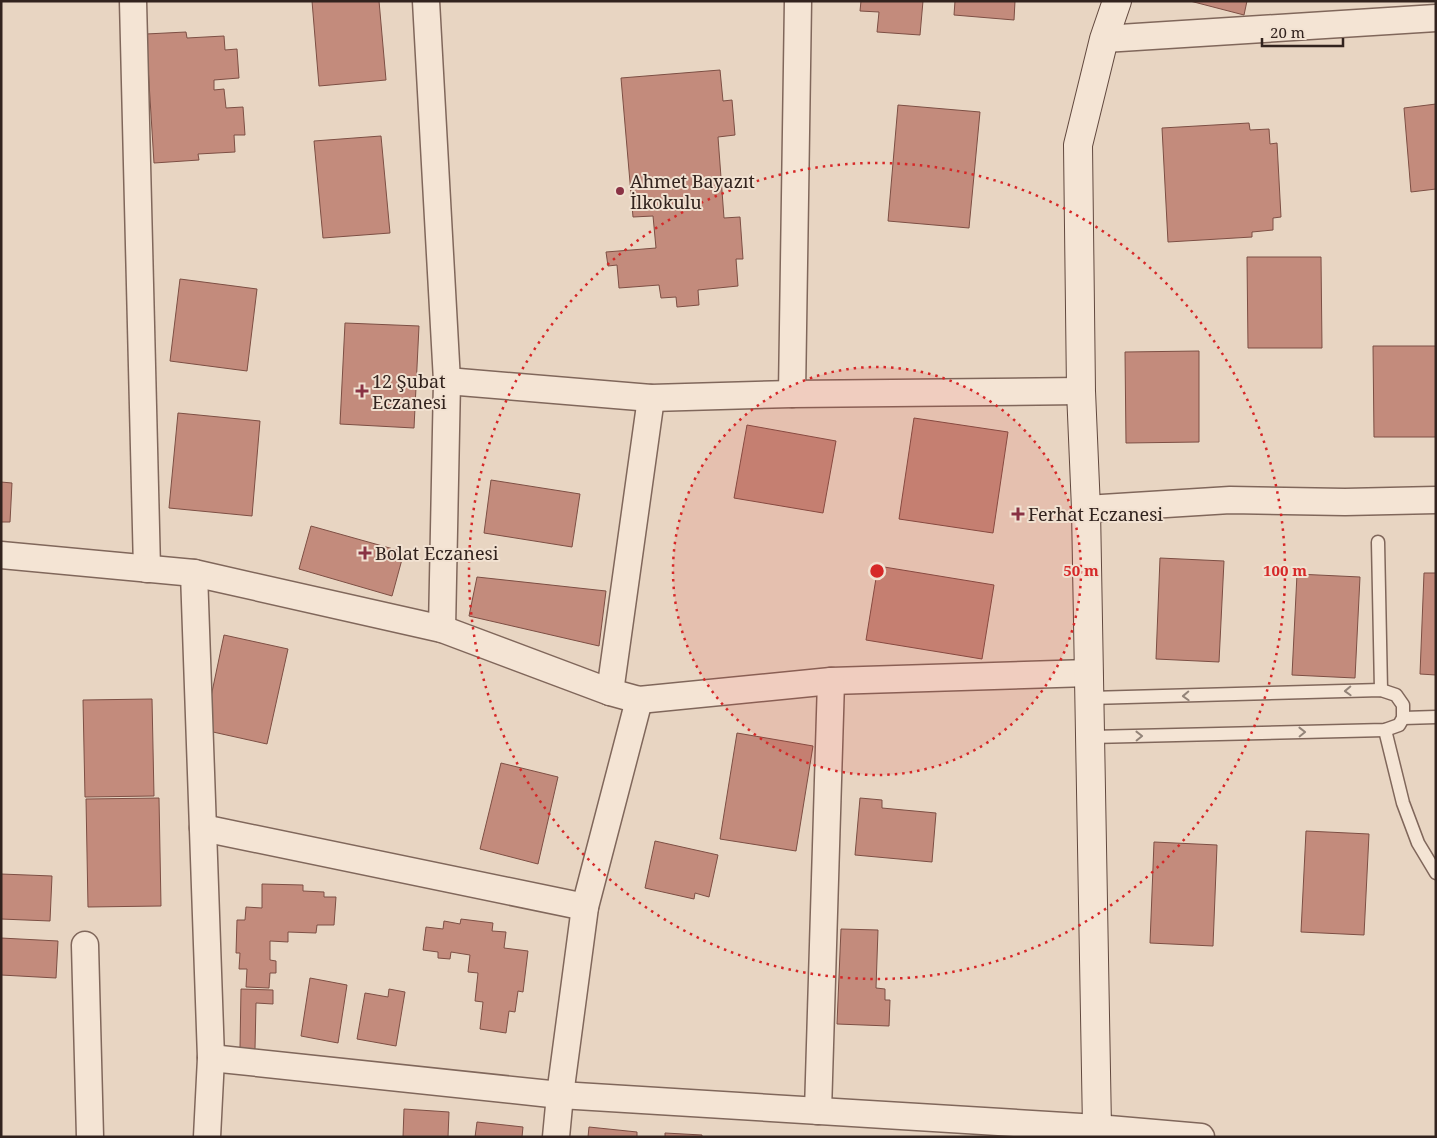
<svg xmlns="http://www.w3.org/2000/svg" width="1437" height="1138" font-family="'Noto Serif',serif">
<rect width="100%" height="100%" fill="#e8d5c2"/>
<g fill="#c38b7c" stroke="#7d4f44">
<path d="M312 1H379L386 80 319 86Z"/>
<path d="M861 1H923L920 35 877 32 879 12 860 11Z"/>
<path d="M955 1H1015L1014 20 954 15Z"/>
<path d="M1190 1H1247L1244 15Z"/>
<path d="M186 32 187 38 224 36 225 50 237 49 239 78 214 80V90L224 89 226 108 243 107 245 135H234L235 152 198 154 199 160 154 163 146 34Z"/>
<path d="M720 70 723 101 732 100 735 135 718 137 724 218 740 217 743 259H736L738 286 698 290 699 305 677 307 676 297 661 298 659 285 619 288 617 265 608 266 606 252 656 248 653 216 633 217 621 78Z"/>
<path d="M1436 104V189L1411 192 1404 108Z"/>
<path d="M898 105 980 112 969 228 888 221Z"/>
<path d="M1249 123 1250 130 1269 129 1270 144 1277 143 1281 217 1273 218V230L1252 232V237L1168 242 1162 128Z"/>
<path d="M381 136 390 233 323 238 314 141Z"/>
<path d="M1247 257H1321L1322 348H1248Z"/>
<path d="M180 279 257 289 247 371 170 361Z"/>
<path d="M345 323 419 326 414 428 340 424Z"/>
<path d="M1373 346H1436V437H1374Z"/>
<path d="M1199 351V442L1126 443 1125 352Z"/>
<path d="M178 413 260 421 252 516 169 508Z"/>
<path d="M914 418 1008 432 993 533 899 519Z"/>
<path d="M747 425 836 441 823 513 734 498Z"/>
<path d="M491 480 580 494 572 547 484 533Z"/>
<path d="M1 482 12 483 10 522H1Z"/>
<path d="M311 526 404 552 392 596 299 569Z"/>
<path d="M1160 558 1224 561 1219 662 1156 659Z"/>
<path d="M878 566 994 585 982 659 866 640Z"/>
<path d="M1424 573H1436V675L1420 674Z"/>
<path d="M1297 574 1360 577 1355 678 1292 675Z"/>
<path d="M477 577 606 591 599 646 469 616Z"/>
<path d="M224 635 288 649 267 744 204 730Z"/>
<path d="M152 699 154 796 85 797 83 700Z"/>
<path d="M737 733 813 746 796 851 720 839Z"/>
<path d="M501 763 558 777 538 864 480 849Z"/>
<path d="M159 798 161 906 88 907 86 799Z"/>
<path d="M860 798 882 800V808L936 813 932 862 855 855Z"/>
<path d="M1306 831 1369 834 1364 935 1301 932Z"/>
<path d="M655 841 718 855 709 897 695 893 694 899 645 888Z"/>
<path d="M1154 842 1217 845 1213 946 1150 943Z"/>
<path d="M1 874 52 876 50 921 1 919Z"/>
<path d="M262 884 303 885V891L324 892V897H336L334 925H317L316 933 288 932V942L270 941V960L276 961V973H270L269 988 246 987 247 969H239L240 953H236L237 920H245L246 907 262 908Z"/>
<path d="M461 919 493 923 492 931 506 932 504 948 528 951 523 992 518 991 515 1012 509 1011 506 1033 480 1029 483 1002 475 1001 478 973 468 972 470 955 451 952 450 959 438 958V952L423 950 426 927 443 929 444 921 460 924Z"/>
<path d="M841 929 878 930 876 988 885 989V1000H890L889 1026 837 1024Z"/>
<path d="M1 938 58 941 56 978 1 975Z"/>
<path d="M310 978 347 985 338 1043 301 1036Z"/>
<path d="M241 989 273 990V1004L256 1003 255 1049 240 1048Z"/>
<path d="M389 989 405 992 396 1046 357 1039 365 993 388 997Z"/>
<path d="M404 1109 449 1112 448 1137H403Z"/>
<path d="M477 1122 523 1127 522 1137H475Z"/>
<path d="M589 1127 637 1132V1137H588Z"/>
<path d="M665 1133 702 1135V1137H665Z"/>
</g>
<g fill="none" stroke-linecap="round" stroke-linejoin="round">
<defs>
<g id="lane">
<path d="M1378 542 1381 690"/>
<path d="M1090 698 1381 690 1396 695 1403 705V718L1399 725 1385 730 1091 737"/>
<path d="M1403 718 1436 717"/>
<path d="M1385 730 1403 803 1418 843 1436 873"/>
</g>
<g id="street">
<path d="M133 1 147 569"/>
<path d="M426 1 447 381 442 629"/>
<path d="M1104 39 1436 18"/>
<path d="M447 381 651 398 792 394 1081 391"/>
<path d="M792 394 798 1"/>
<path d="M1086 509 1230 500 1345 502 1436 500"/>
<path d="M1 555 194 573 442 629 610 692 639 700 831 681 1089 673"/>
<path d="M194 573 211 1058 207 1137"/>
<path d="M610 692 651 398"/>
<path d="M203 828 585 907"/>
<path d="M85 945 90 1137"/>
<path d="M211 1058 560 1095 1097 1128 1201 1137"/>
<path d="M818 1111 831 681"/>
<path d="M556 1137 560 1095 585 907 639 700"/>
</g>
<path id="secondary" d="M1100 1137 1097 1128 1086 509 1081 391 1078 145 1104 39 1117 1"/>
</defs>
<use href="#lane" stroke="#80675b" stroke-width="15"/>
<use href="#street" stroke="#80675b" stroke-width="29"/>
<use href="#secondary" stroke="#62493f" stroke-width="30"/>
<use href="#lane" stroke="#f4e4d4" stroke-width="12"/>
<use href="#street" stroke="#f4e4d4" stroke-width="26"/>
<use href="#secondary" stroke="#f4e4d4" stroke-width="28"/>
</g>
<defs><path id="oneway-chevron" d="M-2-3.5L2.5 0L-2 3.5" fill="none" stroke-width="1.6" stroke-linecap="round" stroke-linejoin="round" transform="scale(1.25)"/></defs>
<g stroke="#938479">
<use href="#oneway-chevron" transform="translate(1348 691) rotate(178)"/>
<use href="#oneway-chevron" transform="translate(1186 696) rotate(178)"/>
<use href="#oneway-chevron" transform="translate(1302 732) rotate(-1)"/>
<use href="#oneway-chevron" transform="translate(1139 736) rotate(-1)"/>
</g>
<circle cx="877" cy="571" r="204" fill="#d62828" fill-opacity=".12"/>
<g fill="none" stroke="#d62828" stroke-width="2.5" stroke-dasharray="2.5 5">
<circle cx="877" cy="571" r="204"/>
<circle cx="877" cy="571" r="408"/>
</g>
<g fill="#893244" stroke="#f1e1d1" stroke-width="2">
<circle cx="620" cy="191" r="5"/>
<path d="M359.5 383.5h5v5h5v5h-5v5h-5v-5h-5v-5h5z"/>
<path d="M1015.5 506.5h5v5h5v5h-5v5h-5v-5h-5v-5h5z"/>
<path d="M362.5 545.5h5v5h5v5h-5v5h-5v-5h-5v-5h5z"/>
</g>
<g text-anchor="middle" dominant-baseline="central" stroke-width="4" stroke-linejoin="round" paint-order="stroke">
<g font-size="18" fill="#32231e" stroke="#f1e1d1" text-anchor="start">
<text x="630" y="181">Ahmet Bayazıt<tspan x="630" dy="21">İlkokulu</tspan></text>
<text x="372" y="381">12 Şubat<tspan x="372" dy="21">Eczanesi</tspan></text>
<text x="1028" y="514">Ferhat Eczanesi</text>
<text x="375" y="553">Bolat Eczanesi</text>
</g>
</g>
<circle cx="877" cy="571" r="8" fill="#d62828" stroke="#f1e1d1" stroke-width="2.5"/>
<g font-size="15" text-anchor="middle" font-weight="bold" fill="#d62828" stroke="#f1e1d1" stroke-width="4" stroke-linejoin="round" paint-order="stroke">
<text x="1081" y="576">50 m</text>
<text x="1285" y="576">100 m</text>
</g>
<rect width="1437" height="1138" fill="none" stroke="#32231e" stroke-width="5"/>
<path d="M1262 38v8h81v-8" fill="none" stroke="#32231e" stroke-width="2.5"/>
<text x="1270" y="38" font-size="15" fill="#32231e" stroke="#f1e1d1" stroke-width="4" paint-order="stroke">20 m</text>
</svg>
